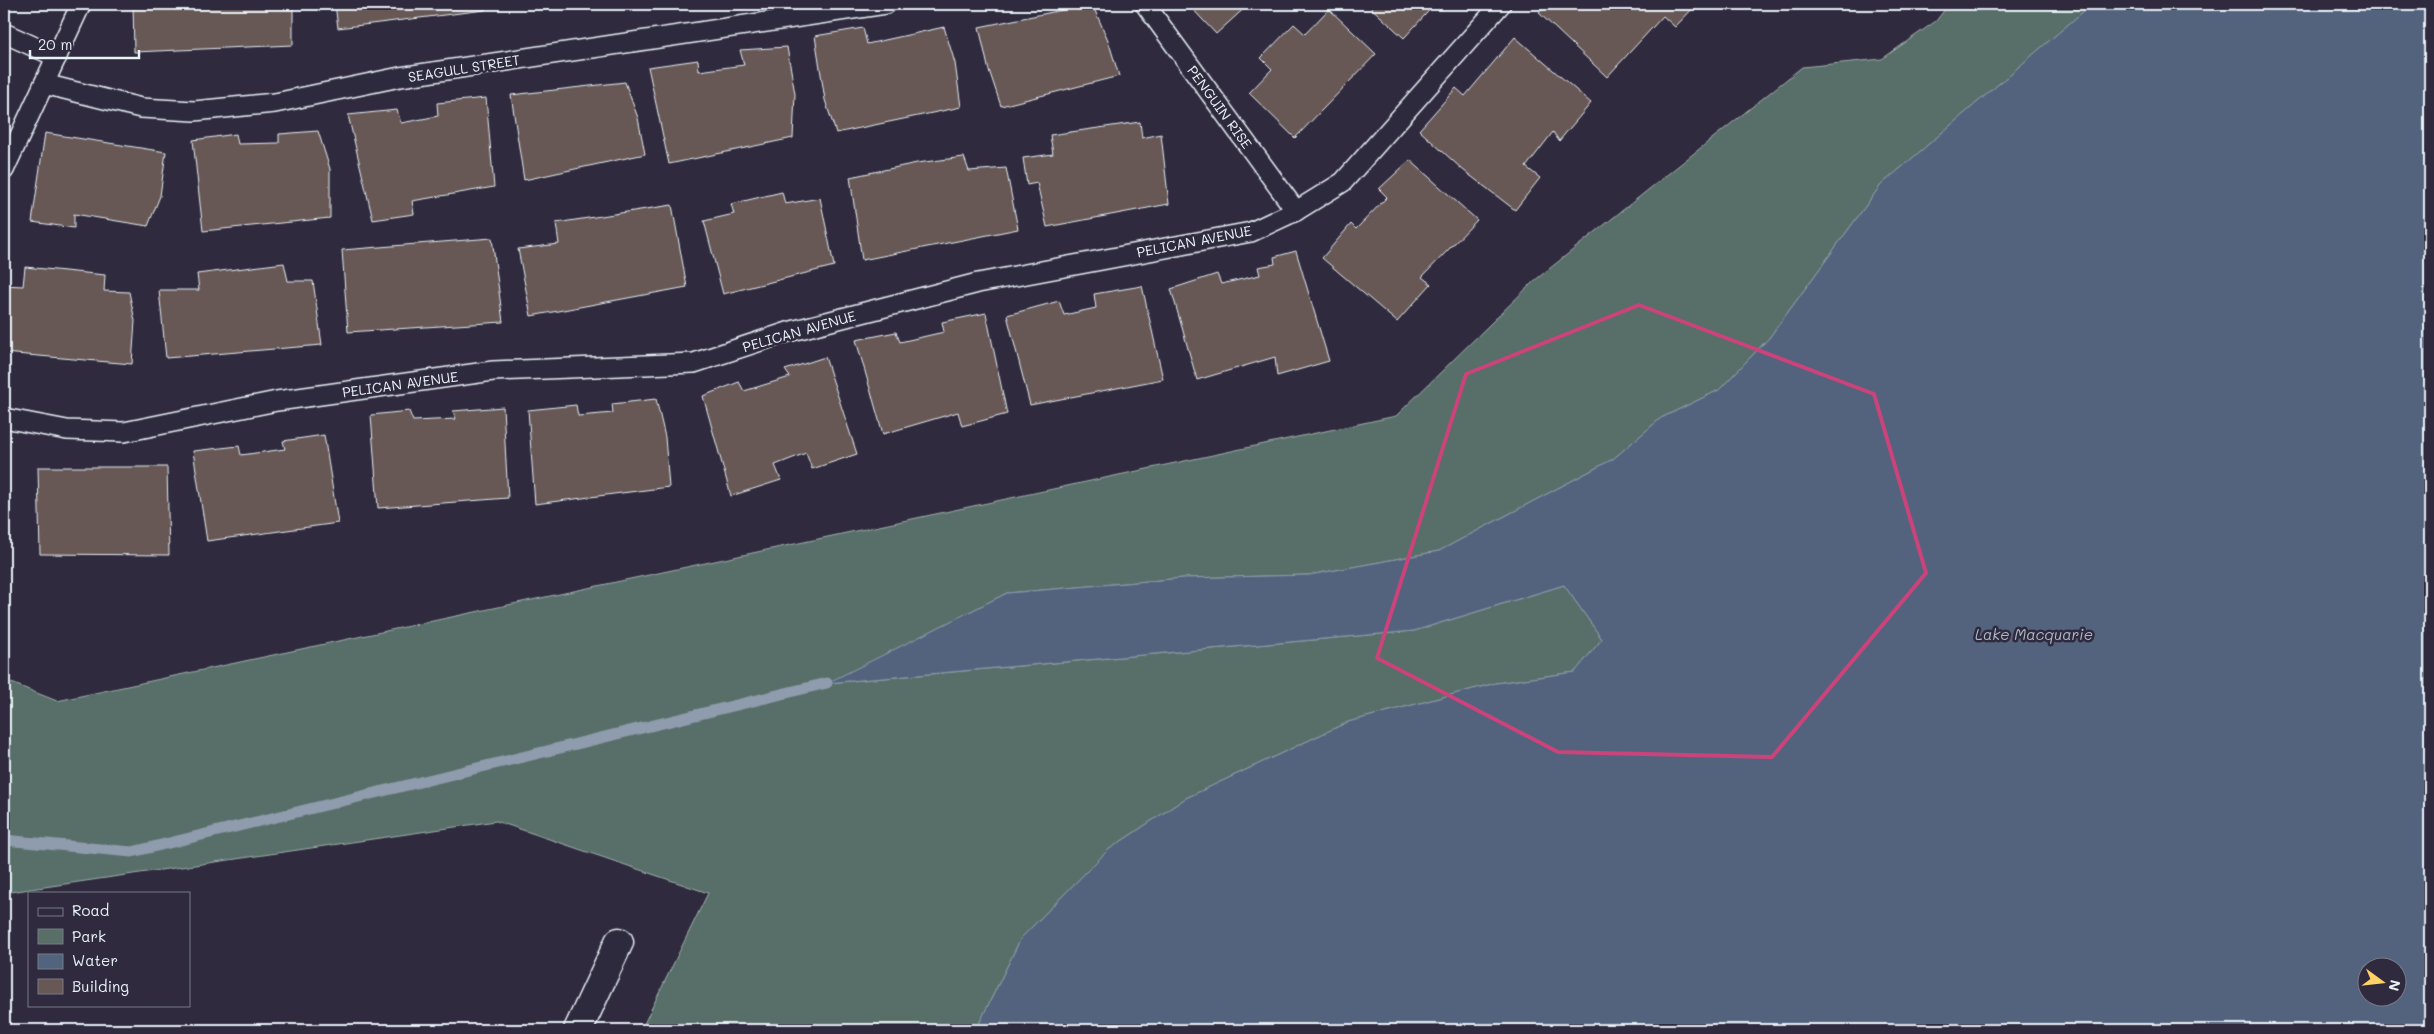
<svg xmlns="http://www.w3.org/2000/svg" width="2434" height="1034" font-family="Mali,sans-serif">
<rect width="100%" height="100%" fill="#2f2a3d"/>
<filter id="ink" filterUnits="userSpaceOnUse"><feTurbulence type="fractalNoise" baseFrequency=".02" numOctaves="2"/><feDisplacementMap in="SourceGraphic" scale="10" xChannelSelector="R" yChannelSelector="G"/><feConvolveMatrix kernelMatrix="1 2 1 2 8 2 1 2 1" color-interpolation-filters="sRGB"/></filter>
<g filter="url(#ink)">
<path fill="#596e67" stroke="#a0b0b0" d="M1949 4H2092L1881 185 1769 338 1719 390 1661 418 1613 459 1439 551 1309 575 1184 578 1007 593 829 683 1414 631 1564 585 1602 639 1575 672 1496 683 1348 722 1186 798 1108 850 1021 938 976 1030H641L708 893 496 821 10 892 4 889V680L57 701 1396 416 1534 281 1802 67 1882 59 1936 21Z"/>
<path fill="#52647d" stroke="#8e9cae" fill-rule="evenodd" d="M2092 4H2430V1030H976L1021 938 1108 850 1186 798 1348 722 1496 683 1575 672 1602 639 1564 585 1414 631 827 683 1007 593 1184 578 1309 575 1439 551 1613 459 1661 418 1719 390 1769 338 1881 185ZM2366 966H2396V996H2366Z"/>
<g fill="none" stroke-linecap="round" stroke-linejoin="round">
<path stroke="#8e9cae" stroke-width="11" d="M4 840 132 852 827 683"/>
</g>
<g fill="#675855" stroke="#e8f1f8">
<path d="M133 4H293V45L134 52Z"/>
<path d="M335 4H486L485 10 338 28Z"/>
<path d="M1092 4 1108 40 1119 76 1001 106 988 67 979 27Z"/>
<path d="M1188 4H1249L1216 34Z"/>
<path d="M1367 4H1435L1404 38Z"/>
<path d="M1548 4H1697L1675 27 1663 16 1607 77 1539 13Z"/>
<path d="M1329 9 1376 54 1295 138 1249 93 1272 69 1261 58 1294 24 1305 34Z"/>
<path d="M944 27 955 63 961 107 836 133 825 100 815 36 863 28 867 44Z"/>
<path d="M1515 37 1591 103 1559 141 1553 132 1526 167 1540 178 1515 210 1463 170 1419 130 1456 88 1465 96Z"/>
<path d="M787 47 795 94 793 138 669 164 648 67 698 60 699 71 744 65 740 50Z"/>
<path d="M625 82 638 118 645 154 524 180 511 95Z"/>
<path d="M486 98 494 187 412 201 414 214 373 220 348 115 397 110 401 123 438 116 437 103Z"/>
<path d="M1140 122 1142 138 1161 134 1169 204 1047 227 1037 183 1027 185 1023 158 1053 154 1050 135Z"/>
<path d="M318 131 330 169V218L203 231 193 140 236 134 238 144 279 143V134Z"/>
<path d="M45 133 166 152 160 196 148 226 74 214V228L32 222Z"/>
<path d="M964 157 969 171 1006 168 1018 229 862 260 850 177 917 163Z"/>
<path d="M1410 160 1477 220 1422 277 1431 284 1397 322 1322 258 1351 224 1356 229 1387 197 1379 189Z"/>
<path d="M782 192 785 204 820 198 834 266 723 294 704 221 734 214 731 204Z"/>
<path d="M672 205 687 287 531 316 518 249 559 244 556 223Z"/>
<path d="M492 238 503 322 348 332 342 250Z"/>
<path d="M1296 251 1329 361 1277 376 1275 357 1197 380 1171 289 1217 274 1221 284 1260 275 1258 267 1275 264 1274 257Z"/>
<path d="M284 263 288 281H313L322 345 166 358 159 290H199L197 274Z"/>
<path d="M25 267 105 275 104 291 129 292 135 321 132 364 4 353V285L23 286Z"/>
<path d="M1142 286 1163 379 1030 405 1007 315 1059 301 1064 315 1096 308 1094 294Z"/>
<path d="M986 313 1007 414 962 426 958 412 883 434 856 340 896 332 900 342 944 332 942 322Z"/>
<path d="M825 357 857 454 812 469 806 453 775 465 781 480 731 496 703 396 739 382 744 391 790 377 785 370Z"/>
<path d="M656 399 665 437 669 487 535 504 528 410 576 405 578 416 613 413 612 404Z"/>
<path d="M503 407 508 498 378 508 371 415 409 411 413 421 456 419 453 411Z"/>
<path d="M324 435 338 523 207 541 193 451 239 446 241 455 285 449 283 441Z"/>
<path d="M38 467H167L169 555 40 554Z"/>
</g>
<g fill="none" stroke-linecap="round" stroke-linejoin="round">
<defs>
<g id="service">
<path d="M1145 4 1296 211"/>
<path d="M4 33 57 57"/>
<path d="M44 84 141 108 194 111 275 103 400 77 886 4"/>
<path d="M4 170 81 4"/>
<path d="M4 418 67 430 124 432 277 401 493 371 694 363 788 332 978 283 1251 232 1296 211 1343 182 1501 4"/>
</g>
<path id="minor" d="M578 1030 619 942"/>
</defs>
<use href="#service" stroke="#e8f1f8" stroke-width="22"/>
<use href="#minor" stroke="#e8f1f8" stroke-width="31"/>
<use href="#service" stroke="#2f2a3d" stroke-width="19"/>
<use href="#minor" stroke="#2f2a3d" stroke-width="28"/>
</g>
</g>
<path fill="none" stroke="#ca437a" stroke-width="4" stroke-linejoin="round" d="M1639 305 1874 394 1926 573 1772 757 1558 752 1377 658 1466 374Z"/>
<g text-anchor="middle" dominant-baseline="central" stroke-width="5" stroke-linejoin="round" paint-order="stroke">
<g font-size="14" fill="#e8f1f8" stroke="#2f2a3d">
<text transform="translate(464 68) rotate(-9)">SEAGULL STREET</text>
<text transform="translate(1220 107) rotate(54)">PENGUIN RISE</text>
<text transform="translate(1194 241) rotate(-11)">PELICAN AVENUE</text>
<text transform="translate(799 331) rotate(-16)">PELICAN AVENUE</text>
<text transform="translate(400 384) rotate(-8)">PELICAN AVENUE</text>
</g>
<g font-size="15" font-style="italic" fill="#acb9c7" stroke="#2f2a3d">
<text x="2034" y="634">Lake Macquarie</text>
</g>
</g>
<rect width="2434" height="1034" fill="none" stroke="#2f2a3d" stroke-width="20"/>
<rect x="10" y="10" width="2414" height="1014" fill="none" stroke="#e8f1f8" stroke-width="2" filter="url(#ink)"/>
<rect x="28" y="892" width="162" height="115" fill="#2f2a3d" stroke="#797a88"/>
<rect x="38" y="908" width="25" height="8" fill="#2f2a3d" stroke="#797a88"/>
<text x="72" y="916" font-size="15" fill="#e8f1f8">Road</text>
<rect x="38" y="929" width="25" height="15" fill="#596e67" stroke="#797a88"/>
<text x="72" y="942" font-size="15" fill="#e8f1f8">Park</text>
<rect x="38" y="954" width="25" height="15" fill="#52647d" stroke="#797a88"/>
<text x="72" y="966" font-size="15" fill="#e8f1f8">Water</text>
<rect x="38" y="979" width="25" height="15" fill="#675855" stroke="#797a88"/>
<text x="72" y="992" font-size="15" fill="#e8f1f8">Building</text>
<g transform="translate(2382 982) rotate(105)"><circle r="24" fill="#2f2a3d" stroke="#797a88"/>
<path d="M0-4L9 19L0 12L-9 19Z" fill="#ffd166"/>
<text y="-8" font-size="14" font-weight="bold" text-anchor="middle" fill="#e8f1f8">N</text>
</g>
<path d="M30 50v8h109v-8" fill="none" stroke="#e8f1f8" stroke-width="2.5"/>
<text x="38" y="50" font-size="15" fill="#e8f1f8" stroke="#2f2a3d" stroke-width="4" paint-order="stroke">20 m</text>
</svg>
